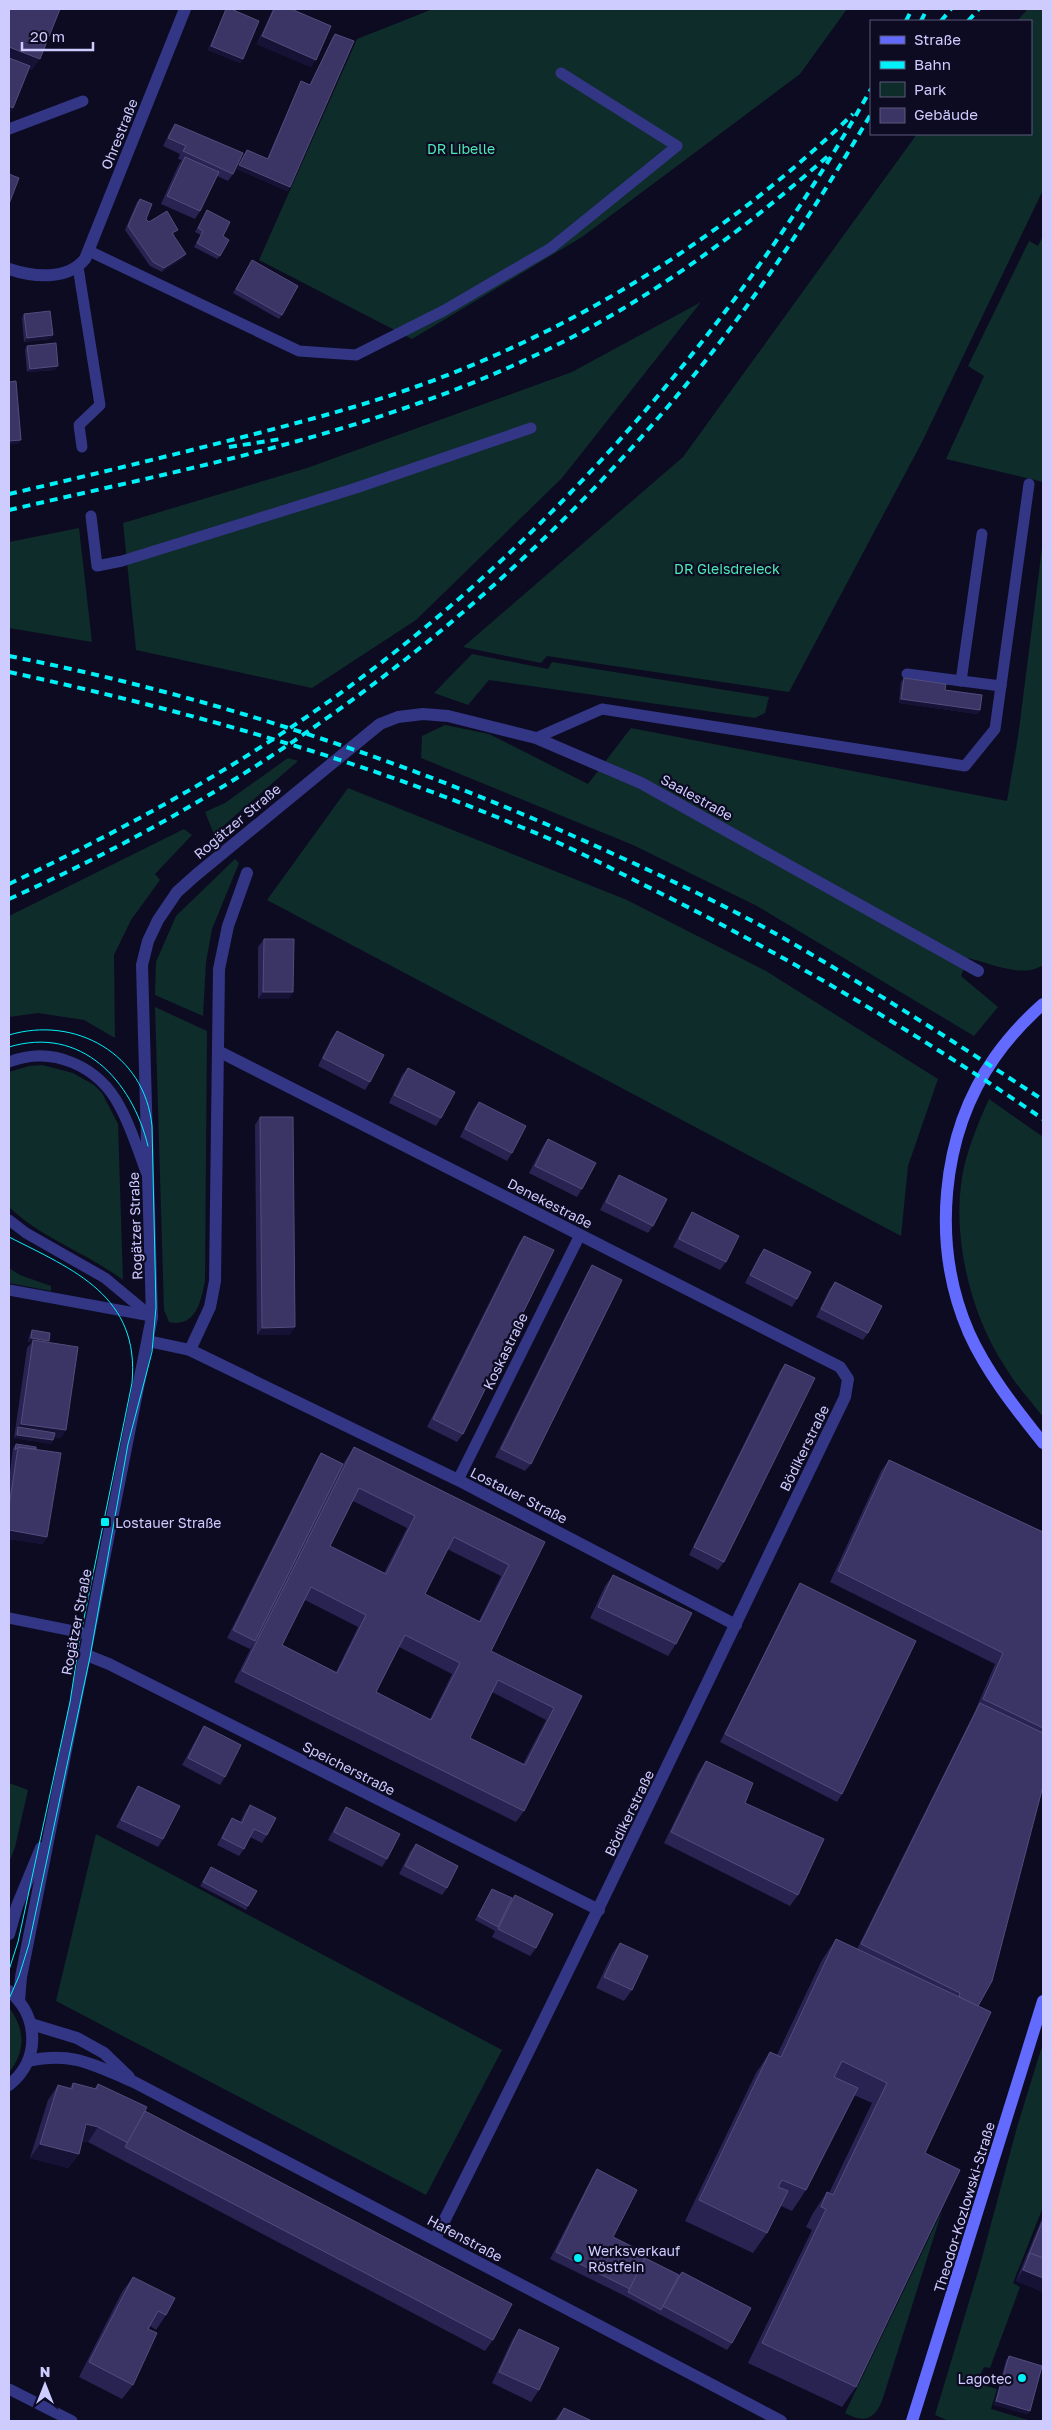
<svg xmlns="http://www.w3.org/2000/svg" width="1052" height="2430" font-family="'Golos Text',sans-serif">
<rect width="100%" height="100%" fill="#0d0b22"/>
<g fill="#0e2c29">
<path d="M433 9H847L800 74 582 237 412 339 259 260 357 39Z"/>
<path d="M1028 9H1043V190L922 442 789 692 547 656 541 663 463 647 683 457 917 134H1031V21H1017Z"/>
<path d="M1043 236V482L946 459 984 376 968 366 1029 241 1038 246Z"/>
<path d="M701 302 562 478 416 620 312 688 136 650 123 523 307 468 572 372Z"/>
<path d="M79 528 92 642 9 628V542Z"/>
<path d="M1043 540V965C1023 979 990 963 968 958L961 976 998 1007 974 1036 757 906 633 845 421 758 422 736 445 725 489 734 588 784 631 728 1007 801 1018 737Z"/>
<path d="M472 654 548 669 552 662 769 697 765 713 755 718 489 680 468 705 434 693Z"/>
<path d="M288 758 298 761 214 834 205 812 225 803Z"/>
<path d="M348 788 627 900 766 971 938 1079 908 1166 901 1236 267 900Z"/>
<path d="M184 829 192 835 155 874 160 880 131 920 114 955 115 1038 84 1020 38 1013 9 1017V916Z"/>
<path d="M235 859 239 863 212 929 206 962 203 1016 155 995 156 962 176 916Z"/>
<path d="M155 1007 207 1031 205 1281C201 1302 195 1328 169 1322L164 1310Z"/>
<path d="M42 1065 73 1073 94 1085 102 1093 118 1124 123 1280C87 1253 41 1238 9 1207V1072L29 1066Z"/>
<path d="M989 1099 1043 1137V1417C1030 1400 1015 1384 1004 1365 969 1312 950 1230 964 1167 970 1143 979 1121 989 1099Z"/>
<path d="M9 1268 20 1275 51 1286V1291L9 1283Z"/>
<path d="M9 1783 28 1790 15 1847 9 1863Z"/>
<path d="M96 1834 502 2050 426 2195 56 2001Z"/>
<path d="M9 2008C25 2028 26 2052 9 2072Z"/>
<path d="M1043 2043V2207L1013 2283 1020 2287 990 2368 984 2367 976 2383 997 2389 991 2409 1028 2420 949 2421 935 2415 980 2265 1017 2127Z"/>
<path d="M942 2211 882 2401C873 2422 862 2422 845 2413Z"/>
</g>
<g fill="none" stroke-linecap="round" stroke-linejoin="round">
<g stroke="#323685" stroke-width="11">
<path d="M9 129 83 101"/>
<path d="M89 251 299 351 356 355 445 310 551 248 677 146 561 73"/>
<path d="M78 267 100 405 79 425 82 447"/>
<path d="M91 516 97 566 122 561 356 488 531 428"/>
<path d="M907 674 1001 686"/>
<path d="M961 681 982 534"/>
<path d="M536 738 602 709 965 766 995 729 1029 484"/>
<path d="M9 1062C52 1045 99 1066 120 1107 131 1127 138 1150 146 1172"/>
<path d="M9 1220 26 1233 105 1278 152 1317"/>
<path d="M9 1290 151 1316"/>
<path d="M458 1480 580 1235"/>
<path d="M9 1618 88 1634"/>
<path d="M9 2389 72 2421"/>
</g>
<g stroke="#323685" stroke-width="12">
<path d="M9 269C33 277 67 281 85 259L185 9"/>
<path d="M218 1051 840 1367 848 1379 845 1397C709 1678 576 1960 435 2239"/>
<path d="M148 1341 190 1350 458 1480 736 1625"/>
<path d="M190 1350 210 1307 215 1281 219 969 228 926 247 873"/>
<path d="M84 1654 109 1664 599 1910"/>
<path d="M9 1934 17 1906 41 1848"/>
<path d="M19 2001 21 1977 152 1317 142 965 148 941 158 920 177 892 196 875 380 724 398 717 423 714 448 716 536 738 641 783 978 971"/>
</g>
<g stroke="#323685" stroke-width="12">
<path d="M9 1991C39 2016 41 2060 9 2085"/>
<path d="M31 2024 77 2038 104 2053 129 2077"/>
<path d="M28 2061C73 2051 94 2065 134 2082L781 2421"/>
</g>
<g stroke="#636bff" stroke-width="12">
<path d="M1043 1004C1025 1020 1009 1037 995 1057 940 1135 931 1246 969 1333 987 1373 1016 1409 1043 1443"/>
<path d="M912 2421 1043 2001"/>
</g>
<g stroke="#00f1f7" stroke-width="1">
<path d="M9 1035C75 1015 145 1054 152 1126L156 1307 152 1352 128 1444 90 1657 29 1944 19 1976 9 1999"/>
<path d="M9 1047C81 1025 132 1080 148 1146"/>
<path d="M9 1237C74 1270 140 1296 132 1383L80 1638 70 1702 18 1942 9 1970"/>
</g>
<g stroke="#00f1f7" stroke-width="4" stroke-dasharray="8 6" stroke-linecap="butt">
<path d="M906 21 912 9"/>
<path d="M921 21 927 9"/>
<path d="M941 21 951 9"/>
<path d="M968 21 979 9"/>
<path d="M229 447 281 439"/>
<path d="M9 494C87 476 165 457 243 437 301 422 359 407 415 387 577 330 729 234 853 114"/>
<path d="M9 510C186 469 370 434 536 355 643 305 739 234 828 156"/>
<path d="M9 656C212 696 410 762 598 847 664 877 730 907 792 943 878 993 961 1046 1043 1100"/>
<path d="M9 672C184 710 356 758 521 827 562 843 601 863 640 883 780 952 914 1031 1043 1119"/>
<path d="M9 884C110 836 209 783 302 720 535 562 733 334 871 89"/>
<path d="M9 899C272 782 508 603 690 380 758 297 816 207 871 114"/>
</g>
</g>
<g fill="#282351" fill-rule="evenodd">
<path d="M226 9H231L243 59 240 63 208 50Z"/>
<path d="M273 9H291L311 67 257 44Z"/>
<path d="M335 34 290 187 287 191 237 169 247 150 267 159 299 85 301 81 310 85 332 38Z"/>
<path d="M175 124 233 174 228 181 217 176 200 211 195 219 161 204 179 164 182 160 178 159 180 154 163 146 170 132Z"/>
<path d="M140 199 146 219 149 222 175 234 173 235 183 258 162 272 150 266 125 230 137 202Z"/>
<path d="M207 210 223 236 220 256 217 259 194 247 201 235 195 232Z"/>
<path d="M252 260 282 315 279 319 233 293Z"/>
<path d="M24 314 53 335 50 339 24 342 22 318Z"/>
<path d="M27 346 55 370 27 372 25 350Z"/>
<path d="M904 678 945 690 980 710 977 714 899 703 901 682Z"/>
<path d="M264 939 293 992 288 999H258V947Z"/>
<path d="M337 1031 370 1082 365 1090 318 1066 331 1039Z"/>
<path d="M408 1068 441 1118 436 1126 389 1103 402 1075Z"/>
<path d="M479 1102 512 1153 507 1161 460 1137 473 1110Z"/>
<path d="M260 1117 290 1335H257L255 1125Z"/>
<path d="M548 1139 582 1189 577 1197 529 1173 543 1146Z"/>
<path d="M619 1175 653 1226 648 1233 600 1210 614 1183Z"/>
<path d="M692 1212 726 1262 720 1270 673 1247 687 1220Z"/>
<path d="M524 1236 463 1434 457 1442 427 1427 519 1243Z"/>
<path d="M764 1249 797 1299 792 1307 745 1283 759 1256Z"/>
<path d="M592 1265 531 1464 525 1471 495 1457 587 1273Z"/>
<path d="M835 1282 868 1333 863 1340 816 1317 829 1290Z"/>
<path d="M32 1330 48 1343 66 1430 61 1438 54 1437 53 1440 51 1444 14 1438 27 1348 32 1342H28L30 1334Z"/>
<path d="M785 1364 724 1562 718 1570 689 1555 780 1371Z"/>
<path d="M16 1444 36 1449 47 1537 42 1544 9 1539V1480L13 1448Z"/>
<path d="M354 1447 545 1542 491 1651 582 1696 524 1811 516 1822 234 1682 253 1644 250 1649 227 1638 316 1461 321 1453 343 1464ZM353 1501 407 1528 384 1573 330 1546ZM447 1549 501 1576 479 1621 425 1594ZM305 1600 358 1627 336 1672 282 1645ZM399 1647 452 1674 430 1719 376 1692ZM492 1692 546 1720 523 1764 470 1738Z"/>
<path d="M889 1460 1043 1532V1786L978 2006 925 2153 856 2387 842 2407 748 2363 812 2230 806 2227 813 2213 827 2192 829 2193 872 2103 854 2095 806 2190 792 2211 781 2206 767 2233 753 2253 685 2221 756 2073 770 2052 777 2055 822 1960 836 1939 857 1949 975 1711 995 1664 830 1582 881 1471Z"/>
<path d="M613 1575 676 1644 668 1656 590 1618 605 1586Z"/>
<path d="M800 1583 842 1794 837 1802 720 1742 795 1591Z"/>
<path d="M204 1726 225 1777 220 1785 182 1765 199 1734Z"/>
<path d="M706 1761 745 1803 798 1895 790 1906 664 1843 698 1773Z"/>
<path d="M138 1786 163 1839 158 1847 116 1827 133 1794Z"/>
<path d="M250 1805 267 1835 262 1843 250 1837 244 1849 239 1856 217 1845 227 1826 232 1818 240 1822 245 1812Z"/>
<path d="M346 1807 387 1859 382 1867 328 1840 341 1815Z"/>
<path d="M416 1844 447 1888 442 1895 399 1874 410 1852Z"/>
<path d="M211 1867 248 1906 246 1910 200 1886Z"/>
<path d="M492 1889 512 1898 515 1895 536 1948 530 1956 492 1937 495 1931 475 1920Z"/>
<path d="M620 1943 632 1990 624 2001 596 1988 612 1954Z"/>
<path d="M73 2083 94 2089 98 2084 145 2111 493 2340 485 2351 88 2142 82 2141 79 2154 68 2168 30 2158 48 2100 58 2085 69 2088Z"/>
<path d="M597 2169 613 2237 645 2258 679 2275 682 2272 732 2343 727 2350 625 2296 550 2259 592 2177Z"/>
<path d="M1043 2216V2292L1016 2281Z"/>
<path d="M133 2277 166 2315 156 2330 150 2326 133 2385 122 2399 79 2377 122 2292Z"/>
<path d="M519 2329 539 2390 531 2402 492 2383 512 2340Z"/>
<path d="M1009 2356 1030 2411 1027 2414 994 2405 1006 2360Z"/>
<path d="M564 2408 592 2421H554Z"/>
</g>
<g fill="#161236">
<path d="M262 36 316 60 311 67 257 44Z"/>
<path d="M211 46 243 59 240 63 208 50Z"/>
<path d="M9 47 40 59 32 70 9 61Z"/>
<path d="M9 106 13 108 9 114Z"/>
<path d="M239 165 290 187 287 191 237 169Z"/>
<path d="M186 254 183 258 162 272 164 268Z"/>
<path d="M53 335 50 339 24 342 27 338Z"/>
<path d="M58 366 55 370 27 372 30 369Z"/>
<path d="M21 440 18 444 9 445V441Z"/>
<path d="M901 699 980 710 977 714 899 703Z"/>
<path d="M263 992H293L288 999H258Z"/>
<path d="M295 1327 290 1335H257L262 1328Z"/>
<path d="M31 1338 49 1341 46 1344 33 1340 32 1342H28Z"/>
<path d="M21 1424 66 1430 61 1438 17 1432 18 1427Z"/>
<path d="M17 1435 53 1440 51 1444 14 1438Z"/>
<path d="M9 1530 47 1537 42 1544 9 1539Z"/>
<path d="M86 2124 98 2127 88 2142 76 2139Z"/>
<path d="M40 2144 79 2154 68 2168 30 2158Z"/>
<path d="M1023 2270 1043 2278V2292L1016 2281Z"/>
<path d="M996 2401 1030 2411 1027 2414 994 2405Z"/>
</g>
<g fill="#3a3564" stroke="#514d7c" fill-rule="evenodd">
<path d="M9 9H60L40 59 9 47Z"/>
<path d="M226 9H231L259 21 243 59 211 46Z"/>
<path d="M274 9H291L331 26 316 60 262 36Z"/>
<path d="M335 34 354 41 290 187 239 165 247 150 268 159 301 81 310 85Z"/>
<path d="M9 58 30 66 13 108 9 106Z"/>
<path d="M175 124 243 153 233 174 183 151 186 146 168 138Z"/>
<path d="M185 157 219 172 200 211 167 196Z"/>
<path d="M9 174 19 178 9 204Z"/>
<path d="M140 199 152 204 146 219 149 222 167 211 178 230 172 233 186 254 164 268 153 262 128 226Z"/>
<path d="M207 210 230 222 223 236 229 240 220 256 197 243 203 231 198 228Z"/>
<path d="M252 260 298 286 282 315 236 289Z"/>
<path d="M50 311 53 335 27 338 24 314Z"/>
<path d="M56 343 58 366 30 369 27 346Z"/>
<path d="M16 381 21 440 9 441V382Z"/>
<path d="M904 678 946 684 945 690 982 695 980 710 901 699Z"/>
<path d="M264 939H294L293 992H263Z"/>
<path d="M337 1031 384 1055 370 1082 323 1058Z"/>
<path d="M408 1068 455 1092 441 1118 394 1095Z"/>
<path d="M479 1102 526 1126 512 1153 465 1129Z"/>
<path d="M260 1117H293L295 1327 262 1328Z"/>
<path d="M548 1139 596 1163 582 1189 535 1166Z"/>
<path d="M619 1175 667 1199 653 1226 606 1202Z"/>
<path d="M692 1212 739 1236 726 1262 679 1239Z"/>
<path d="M524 1236 554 1250 463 1434 433 1419Z"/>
<path d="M764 1249 811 1272 797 1299 750 1275Z"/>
<path d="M592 1265 622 1280 531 1464 501 1449Z"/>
<path d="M835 1282 882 1306 868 1333 821 1309Z"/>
<path d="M32 1330 50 1333 49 1341 31 1338Z"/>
<path d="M33 1340 78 1347 66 1430 21 1424Z"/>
<path d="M785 1364 815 1378 724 1562 694 1547Z"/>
<path d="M18 1427 55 1433 53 1440 17 1435Z"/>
<path d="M16 1444 36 1447V1449L18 1447 15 1450Z"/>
<path d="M18 1447 61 1453 47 1537 9 1530V1507Z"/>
<path d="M354 1447 545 1542 491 1651 582 1696 524 1811 242 1671ZM359 1488 415 1516 386 1574 330 1546ZM454 1537 509 1565 480 1622 425 1594ZM311 1587 366 1615 337 1673 282 1645ZM405 1635 460 1663 431 1720 376 1692ZM498 1680 554 1708 525 1765 470 1738Z"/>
<path d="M321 1453 343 1464 255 1641 233 1630Z"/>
<path d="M889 1460 1043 1532V1728L983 1699 1003 1653 838 1571Z"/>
<path d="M613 1575 692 1613 676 1644 598 1607Z"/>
<path d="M800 1583 916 1641 842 1794 725 1734Z"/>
<path d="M980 1703 1043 1733V1786L992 1981 978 2006 959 1997 960 1993 861 1944Z"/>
<path d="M204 1726 241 1745 225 1777 188 1758Z"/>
<path d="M706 1761 753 1783 745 1803 824 1839 798 1895 671 1832Z"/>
<path d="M138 1786 180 1806 163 1839 121 1820Z"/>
<path d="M250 1805 276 1818 267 1835 254 1829 244 1849 222 1838 232 1818 242 1823Z"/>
<path d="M346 1807 400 1834 387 1859 334 1832Z"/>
<path d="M416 1844 458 1866 447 1888 405 1866Z"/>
<path d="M211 1867 257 1891 248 1906 203 1882Z"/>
<path d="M492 1889 512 1898 498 1927 478 1916Z"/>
<path d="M515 1895 553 1914 536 1948 498 1929Z"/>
<path d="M836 1939 991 2012 925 2153 960 2170 856 2387 762 2343 826 2209 821 2207 827 2192 833 2195 887 2083 842 2061 834 2077 858 2088 806 2190 782 2180 778 2187 788 2191 767 2233 699 2200 770 2052 781 2057Z"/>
<path d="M620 1943 648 1956 632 1990 604 1977Z"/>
<path d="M73 2083 96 2089 98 2084 147 2107 128 2143 98 2127 86 2124 79 2154 40 2144 58 2085 72 2089Z"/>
<path d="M145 2111 512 2304 493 2340 125 2147Z"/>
<path d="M597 2169 637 2190 613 2237 647 2254 630 2289 556 2252Z"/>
<path d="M1043 2220V2258L1030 2253 1028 2257Z"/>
<path d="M1030 2253 1043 2258V2278L1023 2270Z"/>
<path d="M645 2258 679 2275 661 2310 628 2292Z"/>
<path d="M682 2272 751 2308 732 2343 663 2306Z"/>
<path d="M133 2277 175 2298 166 2315 158 2311 148 2329 157 2333 133 2385 89 2362Z"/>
<path d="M519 2329 559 2348 539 2390 499 2372Z"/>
<path d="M1009 2356 1042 2366 1030 2411 996 2401Z"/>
<path d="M564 2408 592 2421H557Z"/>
</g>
<g fill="#00f1f7" stroke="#0d0b22" stroke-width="2">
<rect x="100" y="1517" width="10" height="10" rx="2.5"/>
<circle cx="578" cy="2258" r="5"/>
<circle cx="1022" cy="2378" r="5"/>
</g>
<g text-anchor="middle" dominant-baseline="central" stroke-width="4.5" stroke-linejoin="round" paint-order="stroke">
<g font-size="14" fill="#ceccff" stroke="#0d0b22">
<text transform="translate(119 134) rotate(-68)">Ohrestraße</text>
<text transform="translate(697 797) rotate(29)">Saalestraße</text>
<text transform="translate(237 821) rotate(-40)">Rogätzer Straße</text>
<text transform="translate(550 1203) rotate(27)">Denekestraße</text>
<text transform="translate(135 1226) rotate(-92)">Rogätzer Straße</text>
<text transform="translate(505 1351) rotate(-64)">Koskastraße</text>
<text transform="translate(804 1448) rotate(-64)">Bödikerstraße</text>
<text transform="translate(519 1495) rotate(27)">Lostauer Straße</text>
<text transform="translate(76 1622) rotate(-79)">Rogätzer Straße</text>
<text transform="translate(349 1768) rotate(27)">Speicherstraße</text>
<text transform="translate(629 1813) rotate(-64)">Bödikerstraße</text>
<text transform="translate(964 2207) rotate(-73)">Theodor-Kozlowski-Straße</text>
<text transform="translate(465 2238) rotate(28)">Hafenstraße</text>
</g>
<g font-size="14" fill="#4ee9b6" stroke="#0d0b22">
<text x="461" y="148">DR Libelle</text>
<text x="727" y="568">DR Gleisdreieck</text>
</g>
<g font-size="14" fill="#ceccff" stroke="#0d0b22" text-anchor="start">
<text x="115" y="1522">Lostauer Straße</text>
<text x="588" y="2250">Werksverkauf<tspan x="588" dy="16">Röstfein</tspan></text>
<text x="1012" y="2378" text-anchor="end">Lagotec</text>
</g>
</g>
<rect width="1052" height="2430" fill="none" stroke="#ceccff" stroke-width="20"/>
<rect x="870" y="20" width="162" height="115" fill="#0d0b22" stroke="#5a587a"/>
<rect x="880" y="36" width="25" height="8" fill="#636bff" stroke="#5a587a"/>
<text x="914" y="45" font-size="15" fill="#ceccff">Straße</text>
<rect x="880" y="61" width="25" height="8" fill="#00f1f7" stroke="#5a587a"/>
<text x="914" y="70" font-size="15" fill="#ceccff">Bahn</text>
<rect x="880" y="82" width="25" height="15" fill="#0e2c29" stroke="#5a587a"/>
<text x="914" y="95" font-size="15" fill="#ceccff">Park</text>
<rect x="880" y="108" width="25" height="15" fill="#3a3564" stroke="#5a587a"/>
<text x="914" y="120" font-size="15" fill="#ceccff">Gebäude</text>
<g transform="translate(45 2385)" stroke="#0d0b22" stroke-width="4" paint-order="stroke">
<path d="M0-4L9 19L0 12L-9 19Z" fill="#ceccff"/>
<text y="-8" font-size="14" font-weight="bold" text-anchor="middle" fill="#ceccff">N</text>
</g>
<path d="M22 42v8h71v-8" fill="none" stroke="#ceccff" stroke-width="2.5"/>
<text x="30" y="42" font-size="15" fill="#ceccff" stroke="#0d0b22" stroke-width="4" paint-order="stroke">20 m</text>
</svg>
